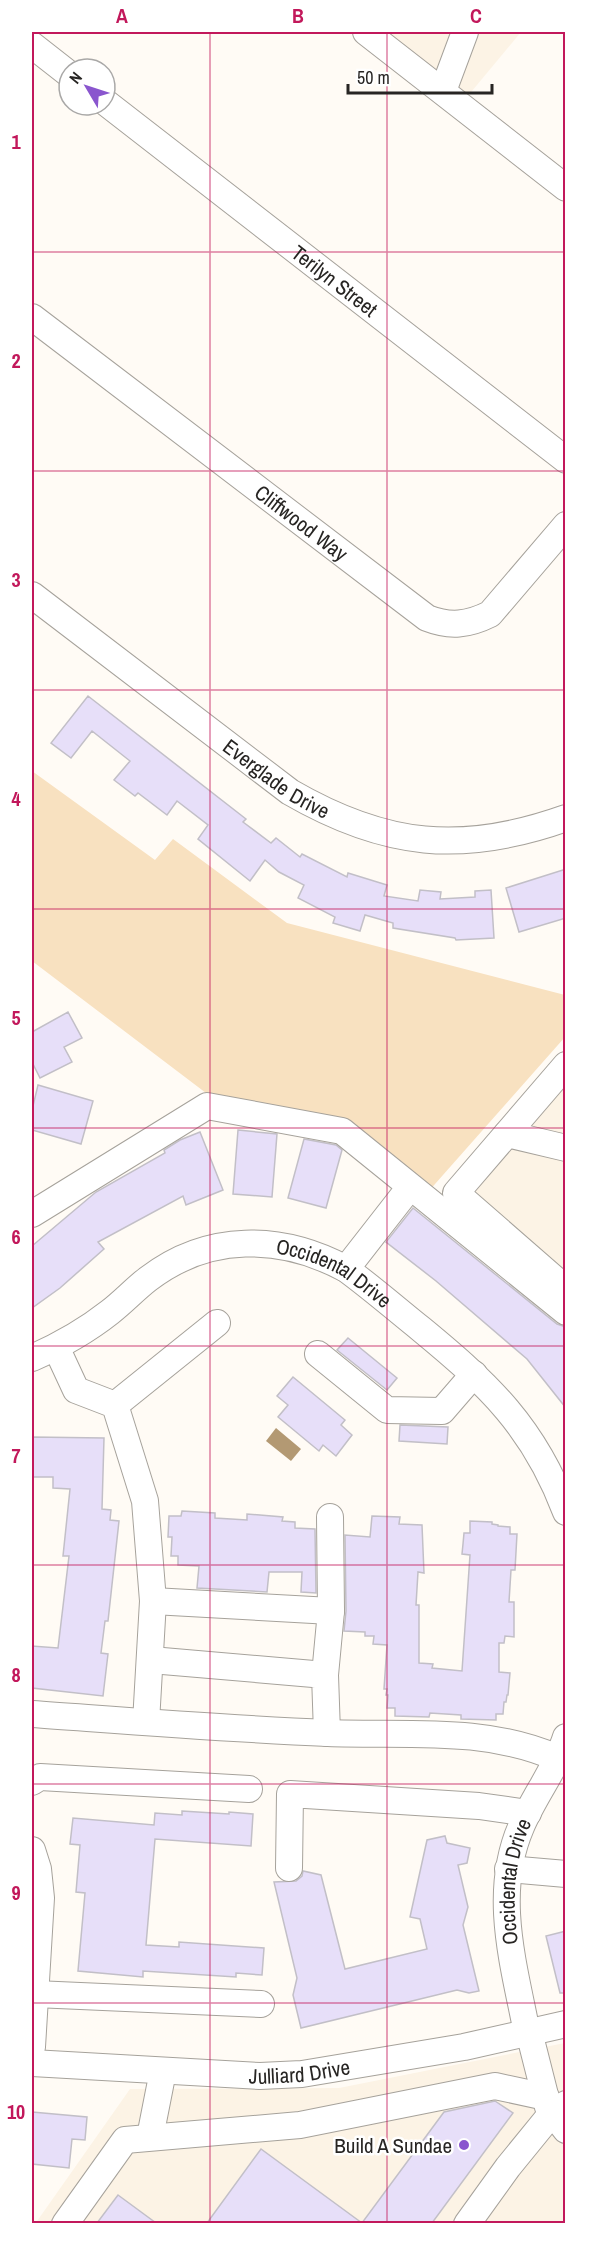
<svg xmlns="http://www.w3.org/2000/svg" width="597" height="2255" font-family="'Archivo Narrow',sans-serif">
<rect width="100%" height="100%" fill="#fffbf5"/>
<g fill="#fcf3e5">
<path d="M382 32H521L467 97Z"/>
<path d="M565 1056V1308L437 1205Z"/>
<path d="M565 2043V2223L35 2224 130 2089 339 2088Z"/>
</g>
<path fill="#f8e1c0" d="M32 771 155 860 173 839 287 923 565 995V1037L420 1201 342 1123 206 1093 32 961Z"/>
<path fill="#b39973" d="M276 1428 301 1449 291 1461 266 1441Z"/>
<g fill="#e7dff9" stroke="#c2bfc7" stroke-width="1.5">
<path d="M88 696 246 819 243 822 271 843 276 838 300 857 302 854 347 877 348 873 387 885 384 896 418 901 420 890 441 892 440 899 475 897V891L491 890 494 938 456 940 455 938 393 928V923L365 915 360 931 333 923 335 917 298 898 304 885 279 872 265 860 250 881 198 839 208 825 177 801 167 815 138 793 135 796 114 780 130 761 92 731 71 758 51 743Z"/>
<path d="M566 869V918L519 932 506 888Z"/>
<path d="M68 1012 82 1038 64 1047 72 1062 40 1078 32 1062V1032Z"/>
<path d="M38 1085 93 1101 81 1144 32 1130V1110Z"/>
<path d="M238 1130 277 1134 272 1197 233 1194Z"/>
<path d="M200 1132 223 1190 186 1205 183 1196 98 1242 104 1249 60 1288 32 1308V1246L96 1192 165 1153 164 1150 180 1140Z"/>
<path d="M304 1139 336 1145 342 1150 326 1208 288 1198Z"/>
<path d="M413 1208 557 1324 566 1327V1408L527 1359 436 1281 386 1242Z"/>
<path d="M348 1338 397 1378 387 1390 337 1350Z"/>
<path d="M293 1377 345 1420 341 1425 352 1435 336 1456 323 1445 319 1451 278 1417 288 1405 277 1396Z"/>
<path d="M400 1425 448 1427 447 1444 399 1441Z"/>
<path d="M32 1437 104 1438 102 1509 111 1510 110 1520 119 1521 108 1621H105L101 1653 108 1654 103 1696 32 1688V1646L58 1648 69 1556H63L70 1489 53 1488V1477H32Z"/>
<path d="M182 1511 215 1513V1518L247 1520V1514L283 1517 282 1521 295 1522V1528L315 1529 316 1593 301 1592 302 1572H269L267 1592 197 1588 199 1566 178 1565V1556H171L172 1537H168L169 1516H181Z"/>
<path d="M372 1516 400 1517 399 1524 422 1525 424 1573 418 1572 416 1605H419V1663L433 1664 432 1668 462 1671 470 1555 462 1554 463 1544 464 1533H470V1521L492 1522V1524L498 1525V1526L510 1527V1534H517L515 1570H511L509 1602H514V1637L505 1636 504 1643H499V1672L510 1673 508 1695H507L506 1702H504L503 1714H496V1720L461 1719V1715L430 1713 429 1717 395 1716V1708H387L388 1695H386L387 1689H384L387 1645 373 1644 374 1636H365V1632L344 1631 346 1611 345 1535 370 1537Z"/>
<path d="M182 1811 229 1814V1812L253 1814 251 1846 155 1839 146 1945 179 1947V1942L264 1948 262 1975 236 1973V1977L143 1971V1977L78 1971 85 1893 76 1892 80 1845 70 1844 73 1818 154 1825 155 1813 182 1815Z"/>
<path d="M445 1836 447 1843 470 1848 467 1863 458 1865 468 1907 463 1925 479 1991 469 1993 457 1990 301 2028 293 1995 297 1978 274 1882 296 1881 302 1876 303 1871 321 1875 345 1969 427 1949 420 1919 410 1917 427 1840Z"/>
<path d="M566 1931V1993H560L546 1936Z"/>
<path d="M495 2101 513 2113 432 2223H207L261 2149 362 2223 444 2112Z"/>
<path d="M32 2112 87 2117 85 2140 72 2139 69 2168 32 2164Z"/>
<path d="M118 2195 156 2223H97Z"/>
</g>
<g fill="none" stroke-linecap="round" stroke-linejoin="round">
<defs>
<g id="minor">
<path d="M366 32 566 188"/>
<path d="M32 45 69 74"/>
<path d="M443 91 465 32"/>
<path id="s1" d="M105 102 566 460"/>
<path id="s2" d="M32 317 427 618C450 627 468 625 490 614L566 525"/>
<path id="s3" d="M32 595 290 792C385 847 462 855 566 818"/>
<path d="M566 1065 456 1193 566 1289"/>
<path d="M507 1134 566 1148"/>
<path d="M32 1214 207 1106 342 1131 566 1312"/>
<path d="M346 1269 410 1187"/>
<path d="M56 1347 76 1390 115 1405 145 1501 153 1601 146 1722"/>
<path d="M318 1354 387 1410 442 1411 474 1374"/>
<path id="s4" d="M32 1358C59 1346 86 1331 110 1312 123 1302 135 1289 148 1279 208 1233 281 1234 346 1269 372 1288 396 1309 421 1329 489 1385 534 1427 566 1512"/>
<path d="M115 1405 217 1323"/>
<path d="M330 1517 331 1611"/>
<path d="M153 1601 331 1611 325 1675"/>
<path d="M151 1660 325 1675 327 1733"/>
<path d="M32 1714C130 1721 229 1729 328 1733 404 1736 485 1726 557 1758"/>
<path d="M32 1782 40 1777 249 1789"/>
<path d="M32 1850 38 1869 41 1898 32 2047"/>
<path d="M289 1868 290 1794 479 1806 528 1813"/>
<path d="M508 1869 566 1874"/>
<path d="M35 1994 261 2004"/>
<path d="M529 2032 548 2107 566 2130"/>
<path id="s5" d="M527 2033C514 1965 492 1894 521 1827 534 1796 556 1769 566 1737"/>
<path id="s6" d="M32 2063 260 2076 302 2074 464 2047 566 2024"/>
<path d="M150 2137 163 2071"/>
<path d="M65 2224 125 2140 300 2125 495 2086 546 2097"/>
<path d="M467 2224 508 2167 552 2113 566 2104"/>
</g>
</defs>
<use href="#minor" stroke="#a6a29b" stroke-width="28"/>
<use href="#minor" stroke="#fff" stroke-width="26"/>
</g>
<path fill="none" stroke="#c2185b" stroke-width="1.5" stroke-opacity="0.55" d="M210 32V2224M387 32V2224M32 252H566M32 471H566M32 690H566M32 909H566M32 1128H566M32 1346H566M32 1565H566M32 1784H566M32 2003H566"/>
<circle fill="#8a56ce" stroke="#fff" stroke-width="2" cx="464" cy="2145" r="6"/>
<g text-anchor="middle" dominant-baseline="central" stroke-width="5" stroke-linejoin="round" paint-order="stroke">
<g font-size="21" fill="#272523" stroke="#fff">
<text stroke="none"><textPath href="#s1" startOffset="291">Terilyn Street</textPath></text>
<text stroke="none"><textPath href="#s2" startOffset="339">Cliffwood Way</textPath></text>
<text stroke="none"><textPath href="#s3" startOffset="306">Everglade Drive</textPath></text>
<text stroke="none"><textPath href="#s4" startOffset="342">Occidental Drive</textPath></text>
<text stroke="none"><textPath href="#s5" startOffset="154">Occidental Drive</textPath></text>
<text stroke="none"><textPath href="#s6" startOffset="268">Julliard Drive</textPath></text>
</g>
<g font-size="21" fill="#272523" stroke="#fff" text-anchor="end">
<text x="452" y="2145">Build A Sundae</text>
</g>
</g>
<rect width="597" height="2255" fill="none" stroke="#ffffff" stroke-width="66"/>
<g transform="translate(87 87) rotate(309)"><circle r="28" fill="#ffffff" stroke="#a9a8a7" stroke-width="1.5"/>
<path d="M0-4.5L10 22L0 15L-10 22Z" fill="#8a56ce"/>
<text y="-9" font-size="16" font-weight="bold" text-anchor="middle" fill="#272523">N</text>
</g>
<path d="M348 84v9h144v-9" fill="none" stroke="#272523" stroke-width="3"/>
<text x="357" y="84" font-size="18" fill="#272523" stroke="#ffffff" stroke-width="4.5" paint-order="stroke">50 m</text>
<rect x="33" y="33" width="531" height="2189" fill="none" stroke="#c2185b" stroke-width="2"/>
<g font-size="20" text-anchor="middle" font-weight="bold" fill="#c2185b">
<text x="122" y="23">A</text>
<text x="298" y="23">B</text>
<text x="476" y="23">C</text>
<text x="16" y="149">1</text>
<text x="16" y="368">2</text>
<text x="16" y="587">3</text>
<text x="16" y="806">4</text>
<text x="16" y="1025">5</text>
<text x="16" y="1244">6</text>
<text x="16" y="1463">7</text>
<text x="16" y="1682">8</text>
<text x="16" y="1900">9</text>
<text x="16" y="2119">10</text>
</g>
</svg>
